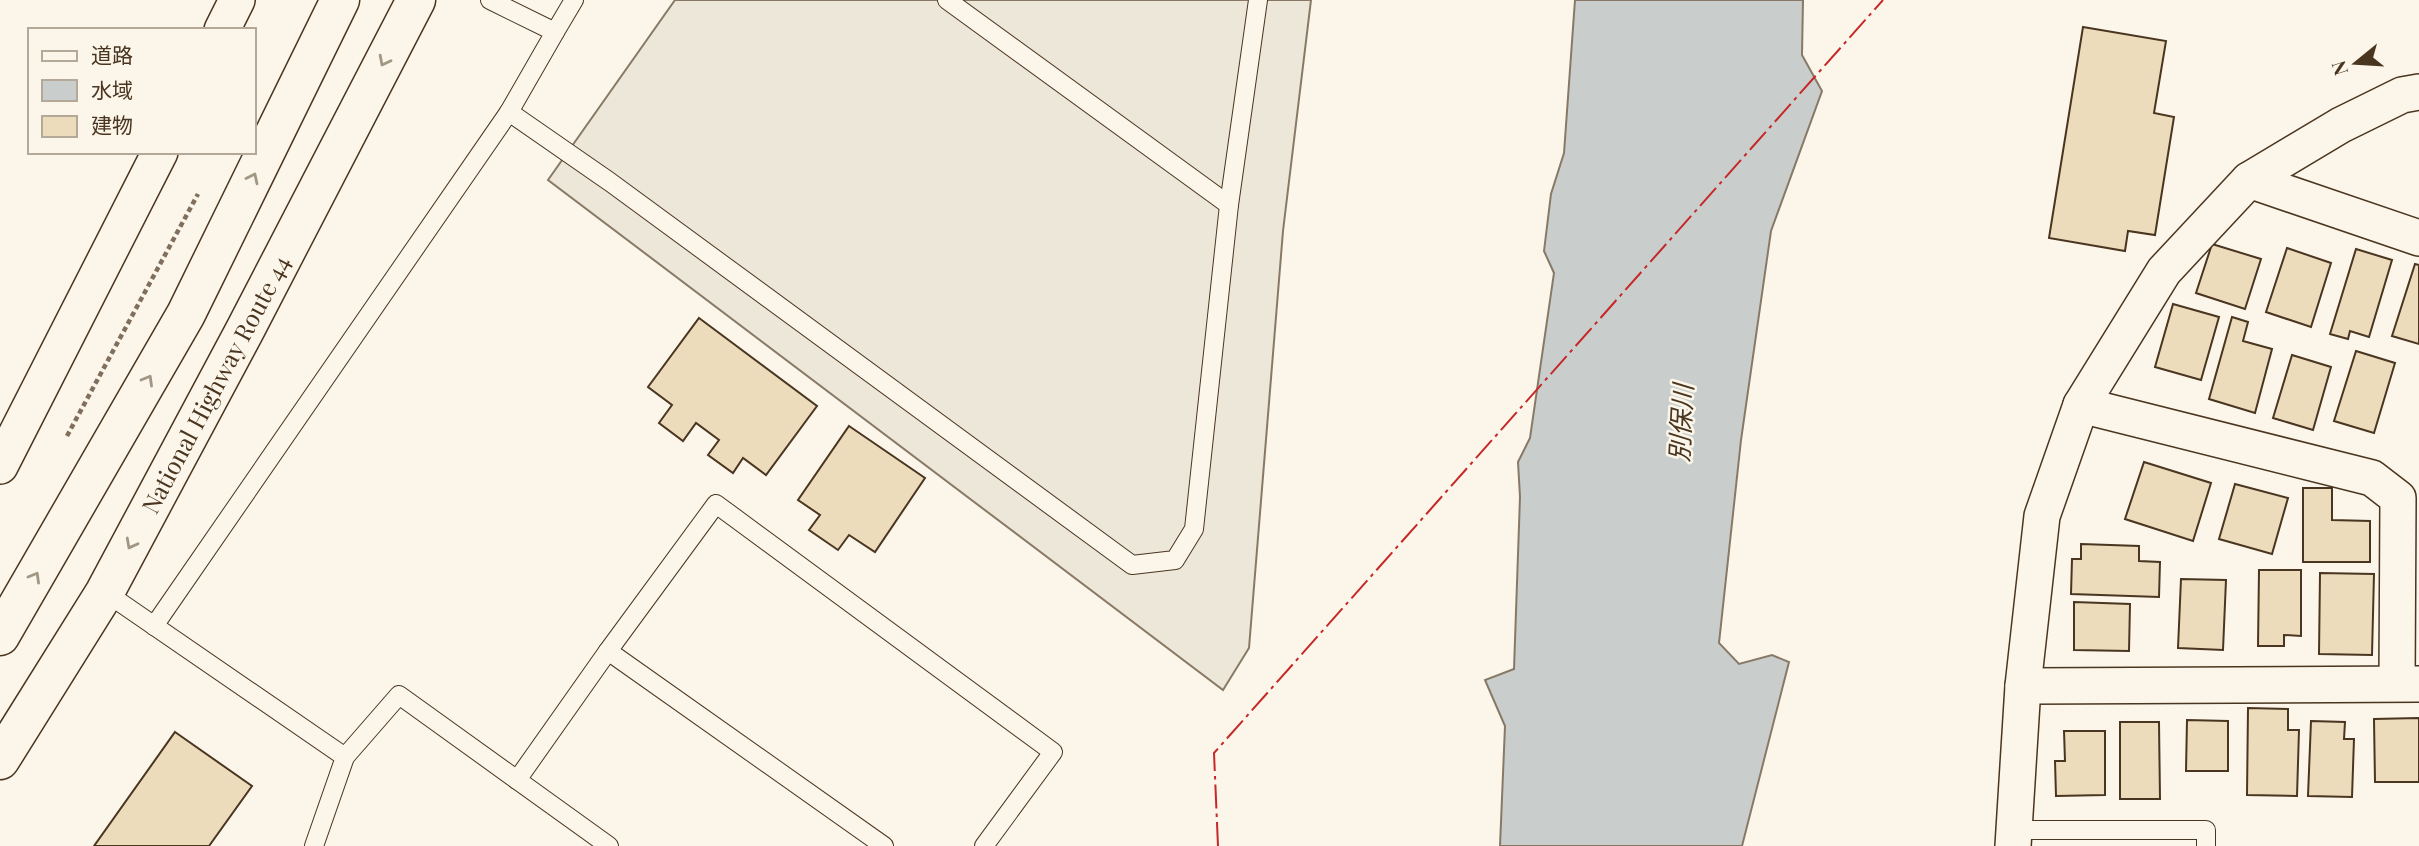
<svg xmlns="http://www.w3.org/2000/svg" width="2419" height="846" font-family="'Playfair Display','Noto Sans JP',serif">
<rect width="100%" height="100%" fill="#fbf6e9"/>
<path fill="#ede7d9" stroke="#887966" stroke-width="2" d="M675 0H1311L1283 231 1249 648 1223 690 548 180Z"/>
<path fill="#c9cecd" stroke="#887966" stroke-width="2" d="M1575 0H1803L1802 55 1822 91 1771 231 1741 440 1719 643 1739 664 1772 655 1789 662 1742 846H1500L1505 726 1485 680 1514 669 1520 497 1518 462 1530 438 1554 273 1544 251 1551 194 1564 153Z"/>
<g fill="#ecdcbc" stroke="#4a3520" stroke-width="2">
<path d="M2083 27 2166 41 2154 113 2174 117 2155 235 2128 231 2125 251 2049 238Z"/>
<path d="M2212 244 2261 259 2245 309 2196 293Z"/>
<path d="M2287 248 2331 263 2311 327 2266 312Z"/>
<path d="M2356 249 2392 260 2369 337 2350 331 2348 339 2330 334Z"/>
<path d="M2415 264 2419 265V344L2392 336Z"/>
<path d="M2173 304 2219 317 2201 380 2155 367Z"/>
<path d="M2232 317 2248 322 2243 341 2272 349 2255 413 2209 399Z"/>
<path d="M699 318 817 406 766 475 743 458 733 473 708 455 719 440 696 423 683 441 659 423 672 405 648 387Z"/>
<path d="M2356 351 2395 363 2374 433 2334 421Z"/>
<path d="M2292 355 2331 367 2313 430 2273 418Z"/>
<path d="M849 426 925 478 875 552 849 535 838 550 809 530 820 515 798 500Z"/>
<path d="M2144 462 2211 483 2193 541 2125 519Z"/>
<path d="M2235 484 2288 498 2272 554 2219 539Z"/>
<path d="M2303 488H2332V520L2370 521V562H2303Z"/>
<path d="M2081 544 2139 546V561L2160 562 2159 597 2071 594 2072 559H2081Z"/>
<path d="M2259 570H2301V636L2284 635V646H2258Z"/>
<path d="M2320 573 2374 574 2372 655 2319 654Z"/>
<path d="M2181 579 2226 580 2223 650 2178 648Z"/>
<path d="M2074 602 2130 604 2129 651 2074 650Z"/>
<path d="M2248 708 2288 709V730H2299L2297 796 2247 795Z"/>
<path d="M2419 718V782H2375L2374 719Z"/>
<path d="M2187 720 2228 721V771H2186Z"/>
<path d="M2311 721 2345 722 2344 739H2354L2352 797 2308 796Z"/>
<path d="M2120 722H2159L2160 799H2120Z"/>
<path d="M2064 731H2105V795L2056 796 2055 761H2065Z"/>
<path d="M175 732 252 786 209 846H94Z"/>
</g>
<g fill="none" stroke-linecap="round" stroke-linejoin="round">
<defs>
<g id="lane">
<path d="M947 0 1229 205"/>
<path d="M555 32 574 0"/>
<path d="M509 112 610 182 1132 565 1175 560 1194 529 1229 205 1258 0"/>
<path d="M105 592 345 757 314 846"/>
<path d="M154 626 509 112 555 32 490 0"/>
<path d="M608 651 716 504 1053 752 984 846"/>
<path d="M345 757 399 695 609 846"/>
<path d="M517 780 608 651 884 846"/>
<path d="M2013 830H2206V846"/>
</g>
<g id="street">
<path d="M222 30 237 0"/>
<path d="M2249 180 2419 238"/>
<path d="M2081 405 2372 478 2398 498 2397 683"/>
<path d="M0 466 160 152"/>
<path d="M2023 686 2419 684"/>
<path d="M2013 846 2023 686 2042 516 2081 405 2164 271 2249 180 2341 125 2402 95 2419 92"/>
</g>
<g id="highway">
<path d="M0 636 186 314 340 0"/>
<path d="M0 760 105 592 245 330 416 0"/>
</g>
</defs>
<use href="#lane" stroke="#4a3520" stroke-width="20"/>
<use href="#street" stroke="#4a3520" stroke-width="38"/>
<use href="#highway" stroke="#4a3520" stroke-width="41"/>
<path stroke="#7f6f5c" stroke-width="4.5" stroke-dasharray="5 3.5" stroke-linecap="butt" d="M67 436 198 194"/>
<use href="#lane" stroke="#fbf6e9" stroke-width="18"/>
<use href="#street" stroke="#fbf6e9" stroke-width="35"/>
<use href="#highway" stroke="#fbf6e9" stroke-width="38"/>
<path stroke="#c62828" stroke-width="2" stroke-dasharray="24 5 3.5 5" stroke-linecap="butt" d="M1218 846 1214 753 1883 0"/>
</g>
<defs><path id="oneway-chevron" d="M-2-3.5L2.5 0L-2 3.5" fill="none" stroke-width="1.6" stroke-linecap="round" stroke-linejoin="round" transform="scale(1.75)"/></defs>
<g stroke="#a29684">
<use href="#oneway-chevron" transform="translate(384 61) rotate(117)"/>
<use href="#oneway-chevron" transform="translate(253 178) rotate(-64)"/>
<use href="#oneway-chevron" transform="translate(148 380) rotate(-60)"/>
<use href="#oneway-chevron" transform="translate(131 544) rotate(118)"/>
<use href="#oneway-chevron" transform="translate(35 577) rotate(-60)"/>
</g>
<g text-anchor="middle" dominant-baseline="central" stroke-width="5" stroke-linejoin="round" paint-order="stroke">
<g font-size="24" fill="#4a3520" stroke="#fbf6e9">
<text transform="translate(215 384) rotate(-62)">National Highway Route 44</text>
</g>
<g font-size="26" font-style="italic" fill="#4a3520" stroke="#fbf6e9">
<text transform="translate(1680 423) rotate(-87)">別保川</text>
</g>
</g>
<rect x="28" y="28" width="228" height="126" fill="#fbf6e9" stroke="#b4a999" stroke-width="2"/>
<rect x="42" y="51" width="35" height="10" fill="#fbf6e9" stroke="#b4a999" stroke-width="2"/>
<text x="91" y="63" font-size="21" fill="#4a3520">道路</text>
<rect x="42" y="80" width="35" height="21" fill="#c9cecd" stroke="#b4a999" stroke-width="2"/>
<text x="91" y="98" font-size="21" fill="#4a3520">水域</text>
<rect x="42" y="116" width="35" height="21" fill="#ecdcbc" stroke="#b4a999" stroke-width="2"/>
<text x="91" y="133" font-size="21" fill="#4a3520">建物</text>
<g transform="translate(2356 63) rotate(252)" stroke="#fbf6e9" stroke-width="5" paint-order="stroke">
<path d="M0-5L12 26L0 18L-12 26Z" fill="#4a3520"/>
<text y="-10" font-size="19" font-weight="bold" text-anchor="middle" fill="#4a3520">N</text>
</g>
</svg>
